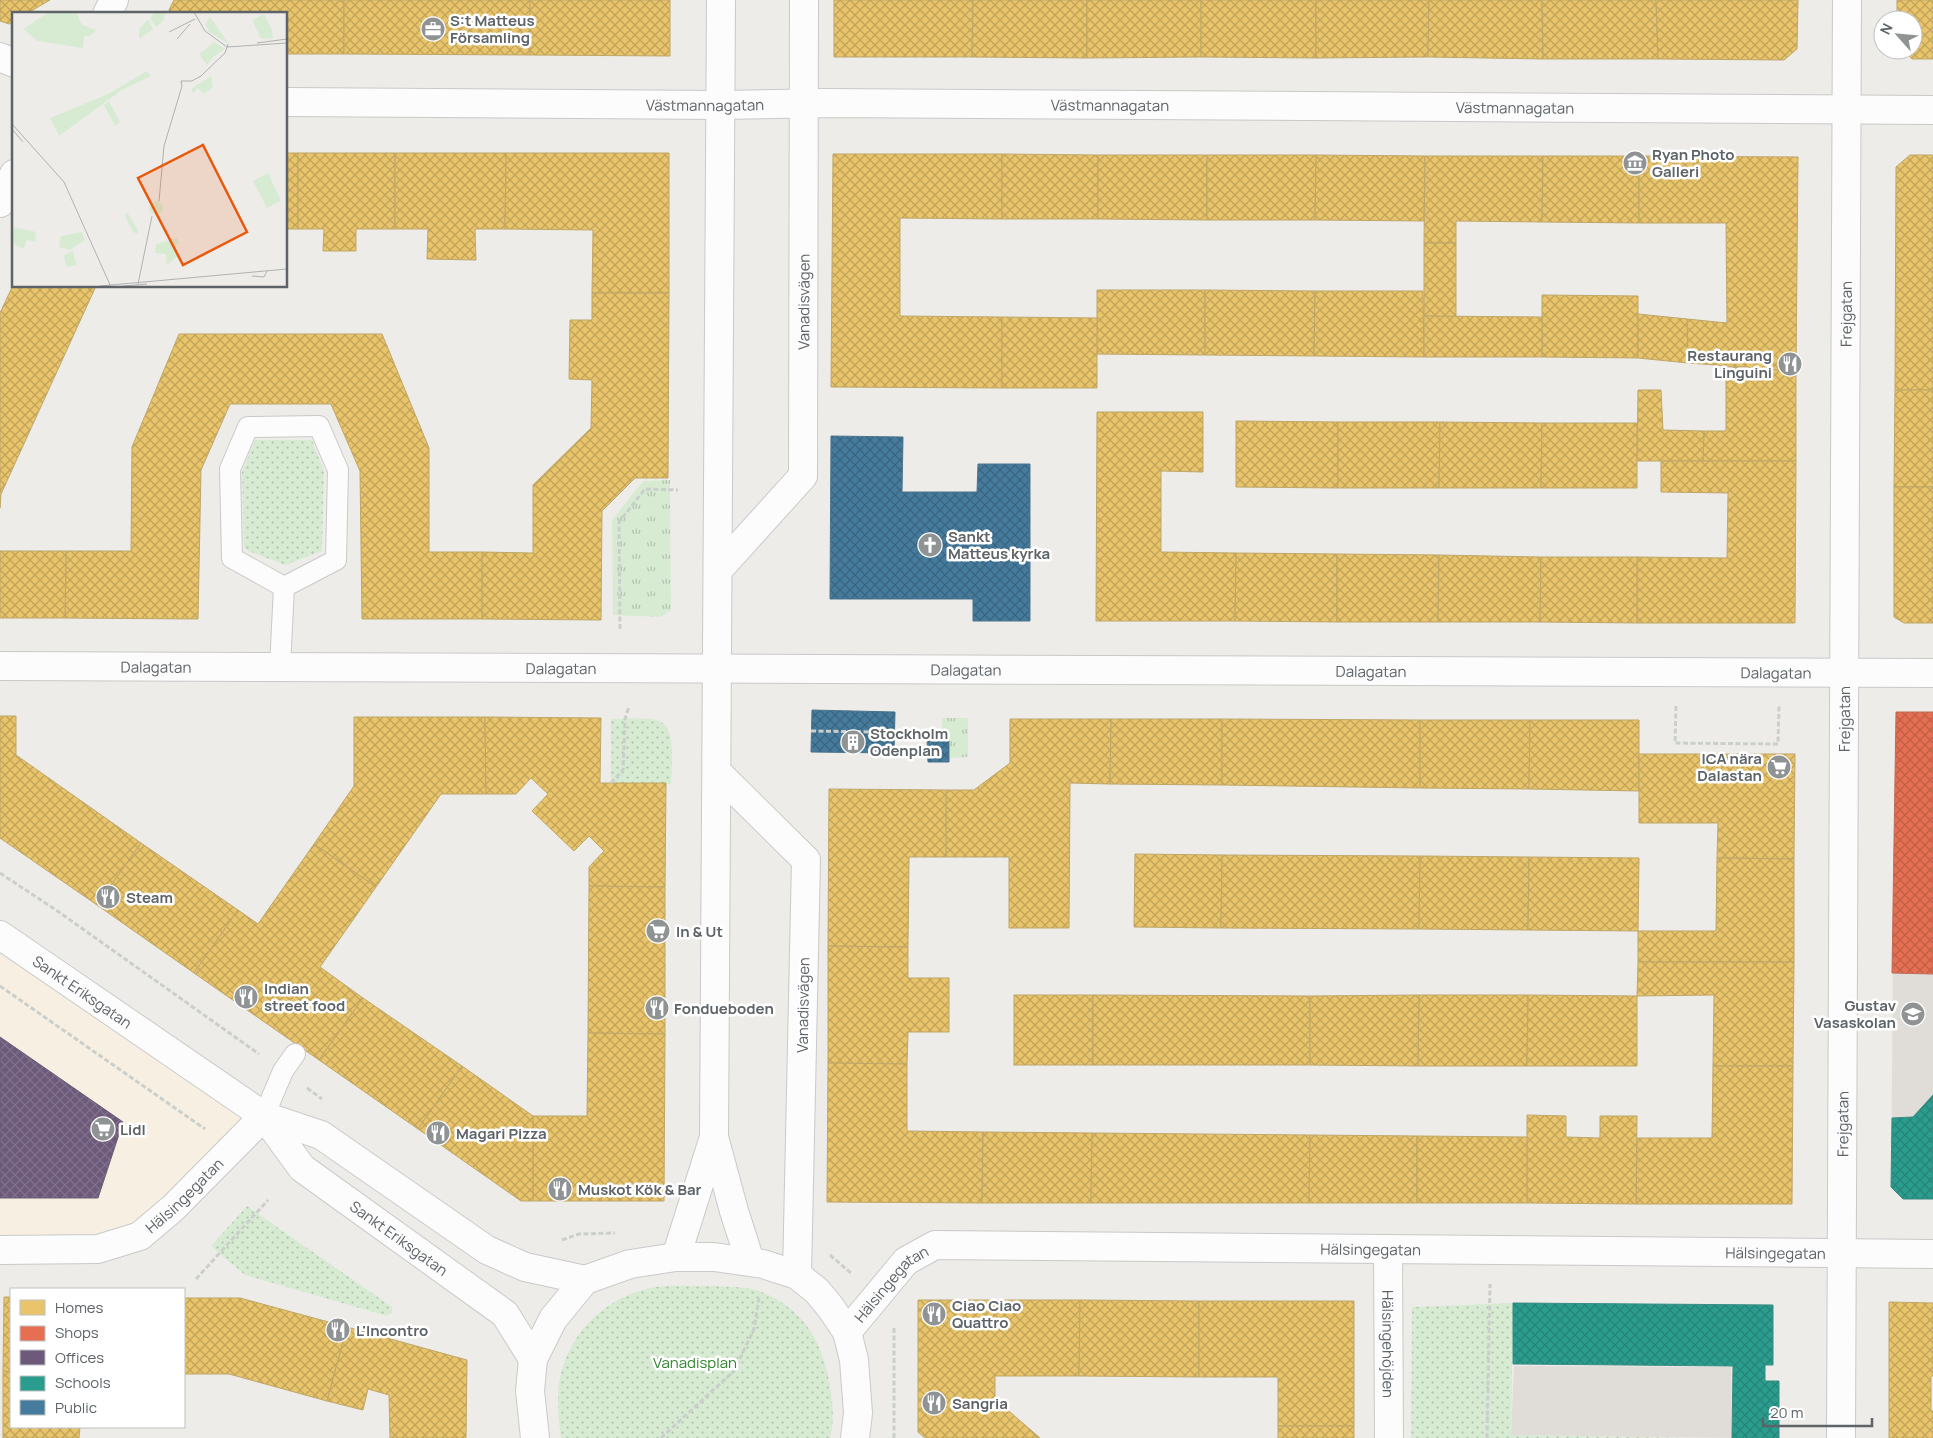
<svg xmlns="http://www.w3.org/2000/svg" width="1933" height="1438" font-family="Manrope,sans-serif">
<defs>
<pattern id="grass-tufts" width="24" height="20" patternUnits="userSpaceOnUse" patternTransform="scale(1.25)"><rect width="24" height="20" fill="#d7ebd3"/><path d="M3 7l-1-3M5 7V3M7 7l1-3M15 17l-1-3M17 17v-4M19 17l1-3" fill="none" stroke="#b2c2af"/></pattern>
<pattern id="park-dots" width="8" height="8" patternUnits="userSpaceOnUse" patternTransform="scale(1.25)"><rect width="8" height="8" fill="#d7ebd3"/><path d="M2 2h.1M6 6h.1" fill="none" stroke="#b2c2af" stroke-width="1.8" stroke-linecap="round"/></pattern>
<pattern id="homes-cross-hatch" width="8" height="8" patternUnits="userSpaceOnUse" patternTransform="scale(1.25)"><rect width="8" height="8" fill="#e9c46a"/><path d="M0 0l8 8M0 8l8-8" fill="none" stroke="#c0a35b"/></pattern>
<pattern id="shops-cross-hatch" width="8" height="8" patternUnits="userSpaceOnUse" patternTransform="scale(1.25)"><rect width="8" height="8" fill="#e76f51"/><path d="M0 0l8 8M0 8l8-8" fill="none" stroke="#be5f47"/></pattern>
<pattern id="offices-cross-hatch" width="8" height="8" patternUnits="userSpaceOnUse" patternTransform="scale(1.25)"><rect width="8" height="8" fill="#6d597a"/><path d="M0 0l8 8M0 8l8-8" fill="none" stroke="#80718b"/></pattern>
<pattern id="schools-cross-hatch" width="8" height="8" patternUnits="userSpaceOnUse" patternTransform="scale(1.25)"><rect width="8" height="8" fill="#2a9d8f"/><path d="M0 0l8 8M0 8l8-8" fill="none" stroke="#278479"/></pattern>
<pattern id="public-cross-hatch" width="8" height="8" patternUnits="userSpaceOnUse" patternTransform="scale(1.25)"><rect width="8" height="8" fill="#457b9d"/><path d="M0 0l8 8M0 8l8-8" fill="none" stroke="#3b647e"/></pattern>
</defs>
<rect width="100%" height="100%" fill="#eeece9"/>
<path fill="#f7f0e2" d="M0 942 256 1117 139 1232 0 1245Z"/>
<g fill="#e0ddd8">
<path d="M1894 848 1933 849V1199H1903L1891 1187Z"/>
<path d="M1514 1366 1731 1367 1732 1438 1511 1435Z"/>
</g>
<g fill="url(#grass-tufts)">
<path d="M670 480 671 610 661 617 613 615 612 520 643 481Z"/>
<path d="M942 718H968V757L950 758 949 737H942Z"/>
</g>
<g fill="url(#park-dots)">
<path d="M255 440H312L324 471 322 551 285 565 244 549 242 472Z"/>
<path d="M611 719C622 719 650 717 659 721 677 727 671 768 671 784L611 783Z"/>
<path d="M247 1206 392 1307V1312L387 1316 245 1275 211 1246Z"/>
<path d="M709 1286C723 1287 746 1286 759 1291 806 1309 824 1344 831 1392 833 1407 834 1423 830 1438H561C558 1417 556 1394 561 1373 572 1330 607 1297 651 1288 669 1284 690 1287 709 1286Z"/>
<path d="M1513 1303 1511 1435 1691 1438H1411L1412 1307Z"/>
</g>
<g fill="url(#homes-cross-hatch)" stroke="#bfa769">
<path d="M0 0H50L26 14H14V21L9 24 0 21Z"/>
<path d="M174 0H344V54H286V14H172L169 10Z"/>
<path d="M344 0H530V55L344 54Z"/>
<path d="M530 0H670V56L530 55Z"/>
<path d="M834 0H973L972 57H834Z"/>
<path d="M973 0H1087V58L972 57Z"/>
<path d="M1087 0H1201V57L1087 58Z"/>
<path d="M1201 0H1316V58L1201 57Z"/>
<path d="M1316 0H1429L1428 57 1316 58Z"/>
<path d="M1429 0H1542L1543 59 1428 57Z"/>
<path d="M1542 0H1656L1658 59H1543Z"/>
<path d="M1656 0H1798L1797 49 1784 60 1658 59Z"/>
<path d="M1897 0H1933V59H1912L1903 50H1913V20H1897Z"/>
<rect x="286" y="153" width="12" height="76"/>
<path d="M298 153H395V229H356V251H323L324 229H298Z"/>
<path d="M395 153H506L505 229H475L476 260 427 259 428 229H395Z"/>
<path d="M506 153H669V293H592L593 230 505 229Z"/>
<path d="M833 154H1002V219L900 218V316L1002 317V388L831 387Z"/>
<path d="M1002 154 1098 155V219H1002Z"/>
<path d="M1098 155H1207V220L1098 219Z"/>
<path d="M1207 155H1316L1315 220H1207Z"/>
<path d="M1316 155 1425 156 1424 221 1315 220Z"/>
<path d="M1910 155H1933V390H1895L1896 167Z"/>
<path d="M1425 156H1543L1542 222 1456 221V243H1424Z"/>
<path d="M1543 156H1639V223L1542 222Z"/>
<path d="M1639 156 1798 157 1796 371 1688 363 1687 319 1727 323 1726 223H1639Z"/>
<path d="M1424 243H1456V317L1424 316Z"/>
<path d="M14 283V286H96L1 494 0 508V313Z"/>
<path d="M1097 290H1205V355L1097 354Z"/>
<path d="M1205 290 1315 291 1314 356 1205 355Z"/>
<path d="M1315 291H1423L1424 357 1314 356Z"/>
<path d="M592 293H669L668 478H635L602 511 601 620 482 619V552L533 553V485L591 428 592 380 569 379 570 320H592Z"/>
<path d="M1542 295 1638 296V358L1542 357Z"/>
<path d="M1638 314 1687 319 1688 363 1638 358Z"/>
<path d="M1424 316 1542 317V357H1424Z"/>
<path d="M1002 317 1097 318V388H1002Z"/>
<path d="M179 334H382L429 448V552H482V619H362L360 471 331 404H230L201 470 198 619 65 618 66 551H131L132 447Z"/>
<path d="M1726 367 1796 371V461H1703L1704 431H1726Z"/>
<path d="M1638 390H1661L1663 430 1704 431 1703 461H1637Z"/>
<path d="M1895 390H1933V487H1894Z"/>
<path d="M1097 412H1203V472L1161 471V552L1236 553 1235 621H1096Z"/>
<path d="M1236 421 1338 422V488L1236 487Z"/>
<path d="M1338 422H1440L1439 488H1338Z"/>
<path d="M1440 422 1542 423 1541 488H1439Z"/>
<path d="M1542 423H1637V488H1541Z"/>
<path d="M1661 461H1796L1795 623H1637V557L1727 558 1728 493 1661 492Z"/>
<path d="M1894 487H1933V623H1904L1894 617Z"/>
<path d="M0 551H66L65 618H0Z"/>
<path d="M1236 553 1337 554V622L1235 621Z"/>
<path d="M1337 554 1439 555 1438 622H1337Z"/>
<path d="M1439 555 1541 557 1540 622H1438Z"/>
<path d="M1541 557H1637V623L1540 622Z"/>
<path d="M0 716H16V755L141 843 97 905 0 838Z"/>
<path d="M354 717H485L486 794H441L376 887 314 844 354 786Z"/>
<path d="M485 717 601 718 600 783H666L665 887 589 886V867L604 851 589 836 574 851 532 811 548 794 531 778 516 794H486Z"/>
<path d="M1010 719H1111L1110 784 1070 783 1069 928H1009V857H946V790H974L1010 763Z"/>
<path d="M1111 719H1222V785L1110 784Z"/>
<path d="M1222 719 1420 720V788L1222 785Z"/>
<path d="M1420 720H1530L1529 789 1420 788Z"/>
<path d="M1530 720H1639V791L1529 789Z"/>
<path d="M1639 754H1795L1794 859 1717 858 1718 823H1639Z"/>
<path d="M829 789 946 790V857H909L908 947 828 946Z"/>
<path d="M141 843 238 910 194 973 97 905Z"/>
<path d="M314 844 376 887 320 967 363 998 319 1060 194 973 238 910 258 924Z"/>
<path d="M1135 854 1222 855 1221 928 1134 927Z"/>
<path d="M1222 855 1420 856 1419 929 1221 928Z"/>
<path d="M1420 856 1529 857 1528 930 1419 929Z"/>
<path d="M1529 857 1639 858 1638 931 1528 930Z"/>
<path d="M1717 858 1794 859V962H1638V931H1716Z"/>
<path d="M589 886 665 887V1034L588 1033Z"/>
<path d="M828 946 908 947V978H949V1032H908L907 1064 828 1063Z"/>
<path d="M1638 962H1794L1793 1066H1713L1714 995 1637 996Z"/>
<rect x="1014" y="995" width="79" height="70"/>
<path d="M1093 995 1310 996V1065H1093Z"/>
<path d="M1419 995H1528L1527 1066H1418Z"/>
<path d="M1419 995 1418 1066 1310 1065V996Z"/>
<path d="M1528 995 1637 996V1066H1527Z"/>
<path d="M363 998 462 1066 418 1129 319 1060Z"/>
<path d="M588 1033 665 1034 664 1201H533V1116H587Z"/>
<path d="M828 1063 907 1064V1131L983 1132 982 1203 827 1202Z"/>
<path d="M462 1066 533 1116V1201H521L418 1129Z"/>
<path d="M1713 1066H1793L1792 1204H1636L1637 1138H1712Z"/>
<path d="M1527 1115 1566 1116V1137L1600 1138V1116H1637L1636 1204 1527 1203Z"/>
<path d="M983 1132 1092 1133 1091 1203H982Z"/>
<path d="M1092 1133 1310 1135 1309 1203H1091Z"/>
<path d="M1310 1135 1417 1136V1203H1309Z"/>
<path d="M1417 1136 1527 1137V1203H1417Z"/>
<path d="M4 1297H11V1372L3 1371Z"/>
<path d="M184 1298H240L347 1327 327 1401 229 1374H184Z"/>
<path d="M918 1300H1080L1079 1376H995V1399L1040 1438H925L918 1432Z"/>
<path d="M1080 1300 1199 1301V1377L1079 1376Z"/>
<path d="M1199 1301H1354V1426H1278V1377H1199Z"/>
<path d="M1889 1302 1933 1303V1376H1931V1411H1933V1437L1931 1438H1889Z"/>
<path d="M347 1327 467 1360 466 1438H390L389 1395 368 1389 363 1410 327 1401Z"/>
<path d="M3 1371 11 1372V1427H80L79 1438H3Z"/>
<rect x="1278" y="1426" width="76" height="12"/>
</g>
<path fill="url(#shops-cross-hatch)" stroke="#be6b58" d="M1896 712H1933V974L1892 973Z"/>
<path fill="url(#offices-cross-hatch)" stroke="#685c74" d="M0 1037 123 1122 98 1198H0Z"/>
<g fill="url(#schools-cross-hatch)" stroke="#398c83">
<path d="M1933 1095V1199H1903L1891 1187 1892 1118 1913 1117Z"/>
<path d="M1513 1303 1773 1305V1365H1765V1381H1779V1438H1732L1733 1366 1513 1364Z"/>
</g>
<g fill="url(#public-cross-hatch)" stroke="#4c748d">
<path d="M831 436 903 437 902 492H977L978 464H1030V621H973V599H830Z"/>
<path d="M812 710 895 712 894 753 811 752Z"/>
<path d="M927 737H949V762H928Z"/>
</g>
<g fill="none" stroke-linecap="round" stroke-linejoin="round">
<defs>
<g id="lane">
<path d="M280 667 284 587 336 560 338 470 319 426 248 427 230 469 232 558 284 587"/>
<path d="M264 1116 283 1071 295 1054"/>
</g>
<g id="street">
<path d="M721 0 714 1137 734 1211 750 1261"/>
<path d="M107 14 114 0"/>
<path d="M0 57 14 63"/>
<path id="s1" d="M286 102 720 105 827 103 1933 110"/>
<path d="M0 203 14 174"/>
<path id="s2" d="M718 570 803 476 804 0"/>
<path id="s3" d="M0 666 1933 673"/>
<path d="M717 772 806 860 797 1275"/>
<path id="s4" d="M1388 1249 1389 1438"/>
<path id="s5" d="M0 1250 98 1249 140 1236 173 1208 264 1116"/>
<path d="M676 1257 714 1137"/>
<path id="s6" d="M847 1332 906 1261 935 1245 1933 1254"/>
<path id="s7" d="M1841 1438 1847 0"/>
</g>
<g id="secondary">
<path id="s8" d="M0 935 264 1116 321 1135 487 1250 525 1267 585 1280"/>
<path id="s9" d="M264 1116 302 1168 505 1314 533 1359"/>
<path d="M535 1438 530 1391 533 1359 553 1319 585 1280 630 1264 676 1257H714L763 1264 797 1275 817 1291 831 1308 847 1332 854 1360 858 1413 855 1438"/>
</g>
</defs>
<use href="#lane" stroke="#c9c9ca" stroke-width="22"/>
<use href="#street" stroke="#c9c9ca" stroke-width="30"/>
<use href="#secondary" stroke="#cacacb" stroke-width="30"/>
<g stroke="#cacfcb" stroke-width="3" stroke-dasharray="5 2.5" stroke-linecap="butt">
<path d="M620 629 619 522 645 489 678 490"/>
<path d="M1676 706 1675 743 1778 744 1779 706"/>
<path d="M811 731 872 732"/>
<path d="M611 783 623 770 625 719 629 707"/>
<path d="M0 873 56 910 259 1054"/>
<path d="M0 986 205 1129"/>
<path d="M307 1088 322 1099"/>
<path d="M562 1240 579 1234 615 1233"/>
<path d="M830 1255 852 1274"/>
<path d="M196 1279 268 1200"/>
<path d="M661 1438 734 1371 754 1329 759 1298"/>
<path d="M894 1438V1328"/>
<path d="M1487 1438 1490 1284"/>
</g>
<use href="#lane" stroke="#fcfcfc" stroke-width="20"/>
<use href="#street" stroke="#fcfcfc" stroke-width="28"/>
<use href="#secondary" stroke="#fcfcfc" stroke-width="28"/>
</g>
<defs>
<symbol id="office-disc" viewBox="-11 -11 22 22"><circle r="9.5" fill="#909394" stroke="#fff"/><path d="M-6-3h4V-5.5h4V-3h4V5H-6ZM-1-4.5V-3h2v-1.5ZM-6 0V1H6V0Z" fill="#fff"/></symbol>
<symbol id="museum-disc" viewBox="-11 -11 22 22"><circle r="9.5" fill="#909394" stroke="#fff"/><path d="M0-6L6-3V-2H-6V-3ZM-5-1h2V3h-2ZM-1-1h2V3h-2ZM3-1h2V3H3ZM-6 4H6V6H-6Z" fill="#fff"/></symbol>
<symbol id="restaurant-disc" viewBox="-11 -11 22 22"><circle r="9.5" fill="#909394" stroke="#fff"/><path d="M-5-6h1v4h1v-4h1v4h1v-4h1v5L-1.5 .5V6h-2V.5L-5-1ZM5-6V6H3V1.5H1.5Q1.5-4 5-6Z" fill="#fff"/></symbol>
<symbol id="church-disc" viewBox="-11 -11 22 22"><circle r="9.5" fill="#909394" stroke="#fff"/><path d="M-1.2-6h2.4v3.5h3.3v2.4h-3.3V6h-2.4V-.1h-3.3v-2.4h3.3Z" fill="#fff"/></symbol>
<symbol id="building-disc" viewBox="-11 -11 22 22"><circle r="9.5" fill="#909394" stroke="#fff"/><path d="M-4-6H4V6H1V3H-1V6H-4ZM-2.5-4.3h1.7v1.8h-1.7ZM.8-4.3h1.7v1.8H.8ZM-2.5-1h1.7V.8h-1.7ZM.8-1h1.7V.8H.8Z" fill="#fff"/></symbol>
<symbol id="supermarket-disc" viewBox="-11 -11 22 22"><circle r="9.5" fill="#909394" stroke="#fff"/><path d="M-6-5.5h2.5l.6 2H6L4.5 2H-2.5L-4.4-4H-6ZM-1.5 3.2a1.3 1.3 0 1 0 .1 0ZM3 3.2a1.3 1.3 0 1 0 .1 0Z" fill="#fff"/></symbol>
<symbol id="school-disc" viewBox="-11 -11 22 22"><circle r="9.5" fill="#909394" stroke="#fff"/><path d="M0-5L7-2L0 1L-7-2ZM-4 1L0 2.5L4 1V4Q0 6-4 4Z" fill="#fff"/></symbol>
</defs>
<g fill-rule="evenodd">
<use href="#office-disc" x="419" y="15" width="28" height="28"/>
<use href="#museum-disc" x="1621" y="149" width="28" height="28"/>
<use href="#restaurant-disc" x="1776" y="350" width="28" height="28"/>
<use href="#church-disc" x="916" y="531" width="28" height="28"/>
<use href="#building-disc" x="839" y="728" width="28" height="28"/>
<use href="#supermarket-disc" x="1765" y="753" width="28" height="28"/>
<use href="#restaurant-disc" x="94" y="883" width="28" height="28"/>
<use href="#supermarket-disc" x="644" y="917" width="28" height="28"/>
<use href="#restaurant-disc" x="232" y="983" width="28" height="28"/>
<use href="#restaurant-disc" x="643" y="994" width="28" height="28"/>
<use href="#school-disc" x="1899" y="1000" width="28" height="28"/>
<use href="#supermarket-disc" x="89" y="1115" width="28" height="28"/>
<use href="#restaurant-disc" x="424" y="1119" width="28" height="28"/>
<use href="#restaurant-disc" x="546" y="1175" width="28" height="28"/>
<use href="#restaurant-disc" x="920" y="1300" width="28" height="28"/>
<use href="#restaurant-disc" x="324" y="1316" width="28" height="28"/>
<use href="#restaurant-disc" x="920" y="1389" width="28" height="28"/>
</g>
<g text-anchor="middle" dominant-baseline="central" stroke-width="5" stroke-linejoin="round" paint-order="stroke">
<g font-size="15" font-weight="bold" fill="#5d6367" stroke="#fff" text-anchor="start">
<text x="450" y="20">S:t Matteus<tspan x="450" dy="17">Församling</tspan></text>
<text x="1652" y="154">Ryan Photo<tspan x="1652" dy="17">Galleri</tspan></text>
<text x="1772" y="355" text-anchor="end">Restaurang<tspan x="1772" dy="17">Linguini</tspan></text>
<text x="948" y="536">Sankt<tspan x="948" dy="17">Matteus kyrka</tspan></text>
<text x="870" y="733">Stockholm<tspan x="870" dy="17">Odenplan</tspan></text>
<text x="1762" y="758" text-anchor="end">ICA nära<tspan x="1762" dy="17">Dalastan</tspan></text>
<text x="126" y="897">Steam</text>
<text x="676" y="931">In &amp; Ut</text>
<text x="264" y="988">Indian<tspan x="264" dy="17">street food</tspan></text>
<text x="1896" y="1005" text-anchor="end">Gustav<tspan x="1896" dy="17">Vasaskolan</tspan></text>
<text x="674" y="1008">Fondueboden</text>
<text x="120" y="1129">Lidl</text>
<text x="456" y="1133">Magari Pizza</text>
<text x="578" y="1189">Muskot Kök &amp; Bar</text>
<text x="952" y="1305">Ciao Ciao<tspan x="952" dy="17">Quattro</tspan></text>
<text x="356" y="1330">L'Incontro</text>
<text x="952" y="1403">Sangria</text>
</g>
<g font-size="15" fill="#5d6367" stroke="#fff">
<text stroke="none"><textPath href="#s1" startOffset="419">Västmannagatan</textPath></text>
<text stroke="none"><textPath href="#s1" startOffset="824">Västmannagatan</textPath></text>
<text stroke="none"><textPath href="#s1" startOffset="1229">Västmannagatan</textPath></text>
<text stroke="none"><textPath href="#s2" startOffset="301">Vanadisvägen</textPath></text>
<text stroke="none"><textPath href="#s7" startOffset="1124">Frejgatan</textPath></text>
<text stroke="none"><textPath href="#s3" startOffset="156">Dalagatan</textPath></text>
<text stroke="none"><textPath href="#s3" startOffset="561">Dalagatan</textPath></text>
<text stroke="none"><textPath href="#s3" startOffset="966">Dalagatan</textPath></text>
<text stroke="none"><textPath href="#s3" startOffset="1371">Dalagatan</textPath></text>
<text stroke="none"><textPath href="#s3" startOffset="1776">Dalagatan</textPath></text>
<text stroke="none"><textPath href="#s7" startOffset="719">Frejgatan</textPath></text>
<text stroke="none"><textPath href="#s8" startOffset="100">Sankt Eriksgatan</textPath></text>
<text transform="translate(803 1005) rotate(-89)">Vanadisvägen</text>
<text stroke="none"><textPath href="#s7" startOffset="314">Frejgatan</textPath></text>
<text stroke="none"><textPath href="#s5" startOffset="202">Hälsingegatan</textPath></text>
<text stroke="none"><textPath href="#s9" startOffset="184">Sankt Eriksgatan</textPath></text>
<text stroke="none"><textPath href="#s6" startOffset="561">Hälsingegatan</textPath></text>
<text stroke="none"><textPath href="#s6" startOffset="966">Hälsingegatan</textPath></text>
<text stroke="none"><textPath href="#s6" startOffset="66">Hälsingegatan</textPath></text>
<text stroke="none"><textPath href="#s4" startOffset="95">Hälsingehöjden</textPath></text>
</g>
<g font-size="15" fill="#33842f" stroke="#fff">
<text x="695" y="1362">Vanadisplan</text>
</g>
</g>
<g transform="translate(12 12)">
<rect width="275" height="275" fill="#eeece9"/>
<path d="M198 5 214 28 219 33 197 20 193 12Z" fill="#d7ebd3"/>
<path d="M143 0 153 1 151 9 144 15 138 6Z" fill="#d7ebd3"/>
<path d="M37 0H64L70 13 84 18 78 24H72L71 36 26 29 11 17ZM136 7 141 17 127 27V17ZM202 30 213 37 201 45 195 53 187 42ZM135 59 139 64 110 78 47 124 38 106 96 82ZM199 64 201 75 192 82 186 76 181 81 179 77ZM97 89 108 110 103 114 92 93ZM256 161 269 189 255 196 241 169ZM137 196a7 7 0 1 1 14 0a7 7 0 1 1-14 0ZM115 200 126 218V222L121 220 113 204ZM2 215 24 220 23 230 15 228 12 237 0 231ZM70 220 73 228 58 238 47 235 49 224ZM165 226 167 231 161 234 166 244 155 253 154 242 143 241 144 232ZM61 239 64 253 54 255 52 243Z" fill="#d7ebd3"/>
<path d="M252 2 260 18 261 26 249 27 240 8Z" fill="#d7ebd3"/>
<path fill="none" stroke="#b0b1b1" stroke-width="1" d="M182 0 193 19 215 35 275 31M157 20 183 7M165 27 178 12M245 31 275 27M170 74 169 69H180L189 64 213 41 216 32M0 112 52 170 99 275M0 117 11 130M147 189 152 134 170 74M240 264 252 265 255 259M126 272 140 204M88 274 275 257M111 274 135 272"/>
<path fill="#e8590c" fill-opacity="0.15" stroke="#e8590c" stroke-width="2.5" d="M191 133 235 220 171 253 126 166Z"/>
<rect width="275" height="275" fill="none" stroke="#5d6367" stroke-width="2.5"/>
</g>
<rect x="10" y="1288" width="175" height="140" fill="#ffffff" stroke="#bec1c2"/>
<rect x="20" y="1300" width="25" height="15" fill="#e9c46a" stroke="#bec1c2"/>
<text x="55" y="1313" font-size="15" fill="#5d6367">Homes</text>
<rect x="20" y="1326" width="25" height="15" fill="#e76f51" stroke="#bec1c2"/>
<text x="55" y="1338" font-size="15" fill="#5d6367">Shops</text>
<rect x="20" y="1350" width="25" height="15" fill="#6d597a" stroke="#bec1c2"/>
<text x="55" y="1363" font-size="15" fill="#5d6367">Offices</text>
<rect x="20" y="1376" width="25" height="15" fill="#2a9d8f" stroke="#bec1c2"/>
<text x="55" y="1388" font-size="15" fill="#5d6367">Schools</text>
<rect x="20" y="1400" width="25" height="15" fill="#457b9d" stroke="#bec1c2"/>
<text x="55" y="1413" font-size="15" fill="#5d6367">Public</text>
<g transform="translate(1898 35) rotate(297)"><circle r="24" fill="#ffffff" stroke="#bec1c2"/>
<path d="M0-4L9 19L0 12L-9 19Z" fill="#909394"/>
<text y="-8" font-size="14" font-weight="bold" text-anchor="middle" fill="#5d6367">N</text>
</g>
<path d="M1763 1418v8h109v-8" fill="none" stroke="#5d6367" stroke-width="2.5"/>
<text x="1770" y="1418" font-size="15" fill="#5d6367" stroke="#ffffff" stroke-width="4" paint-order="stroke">20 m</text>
</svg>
